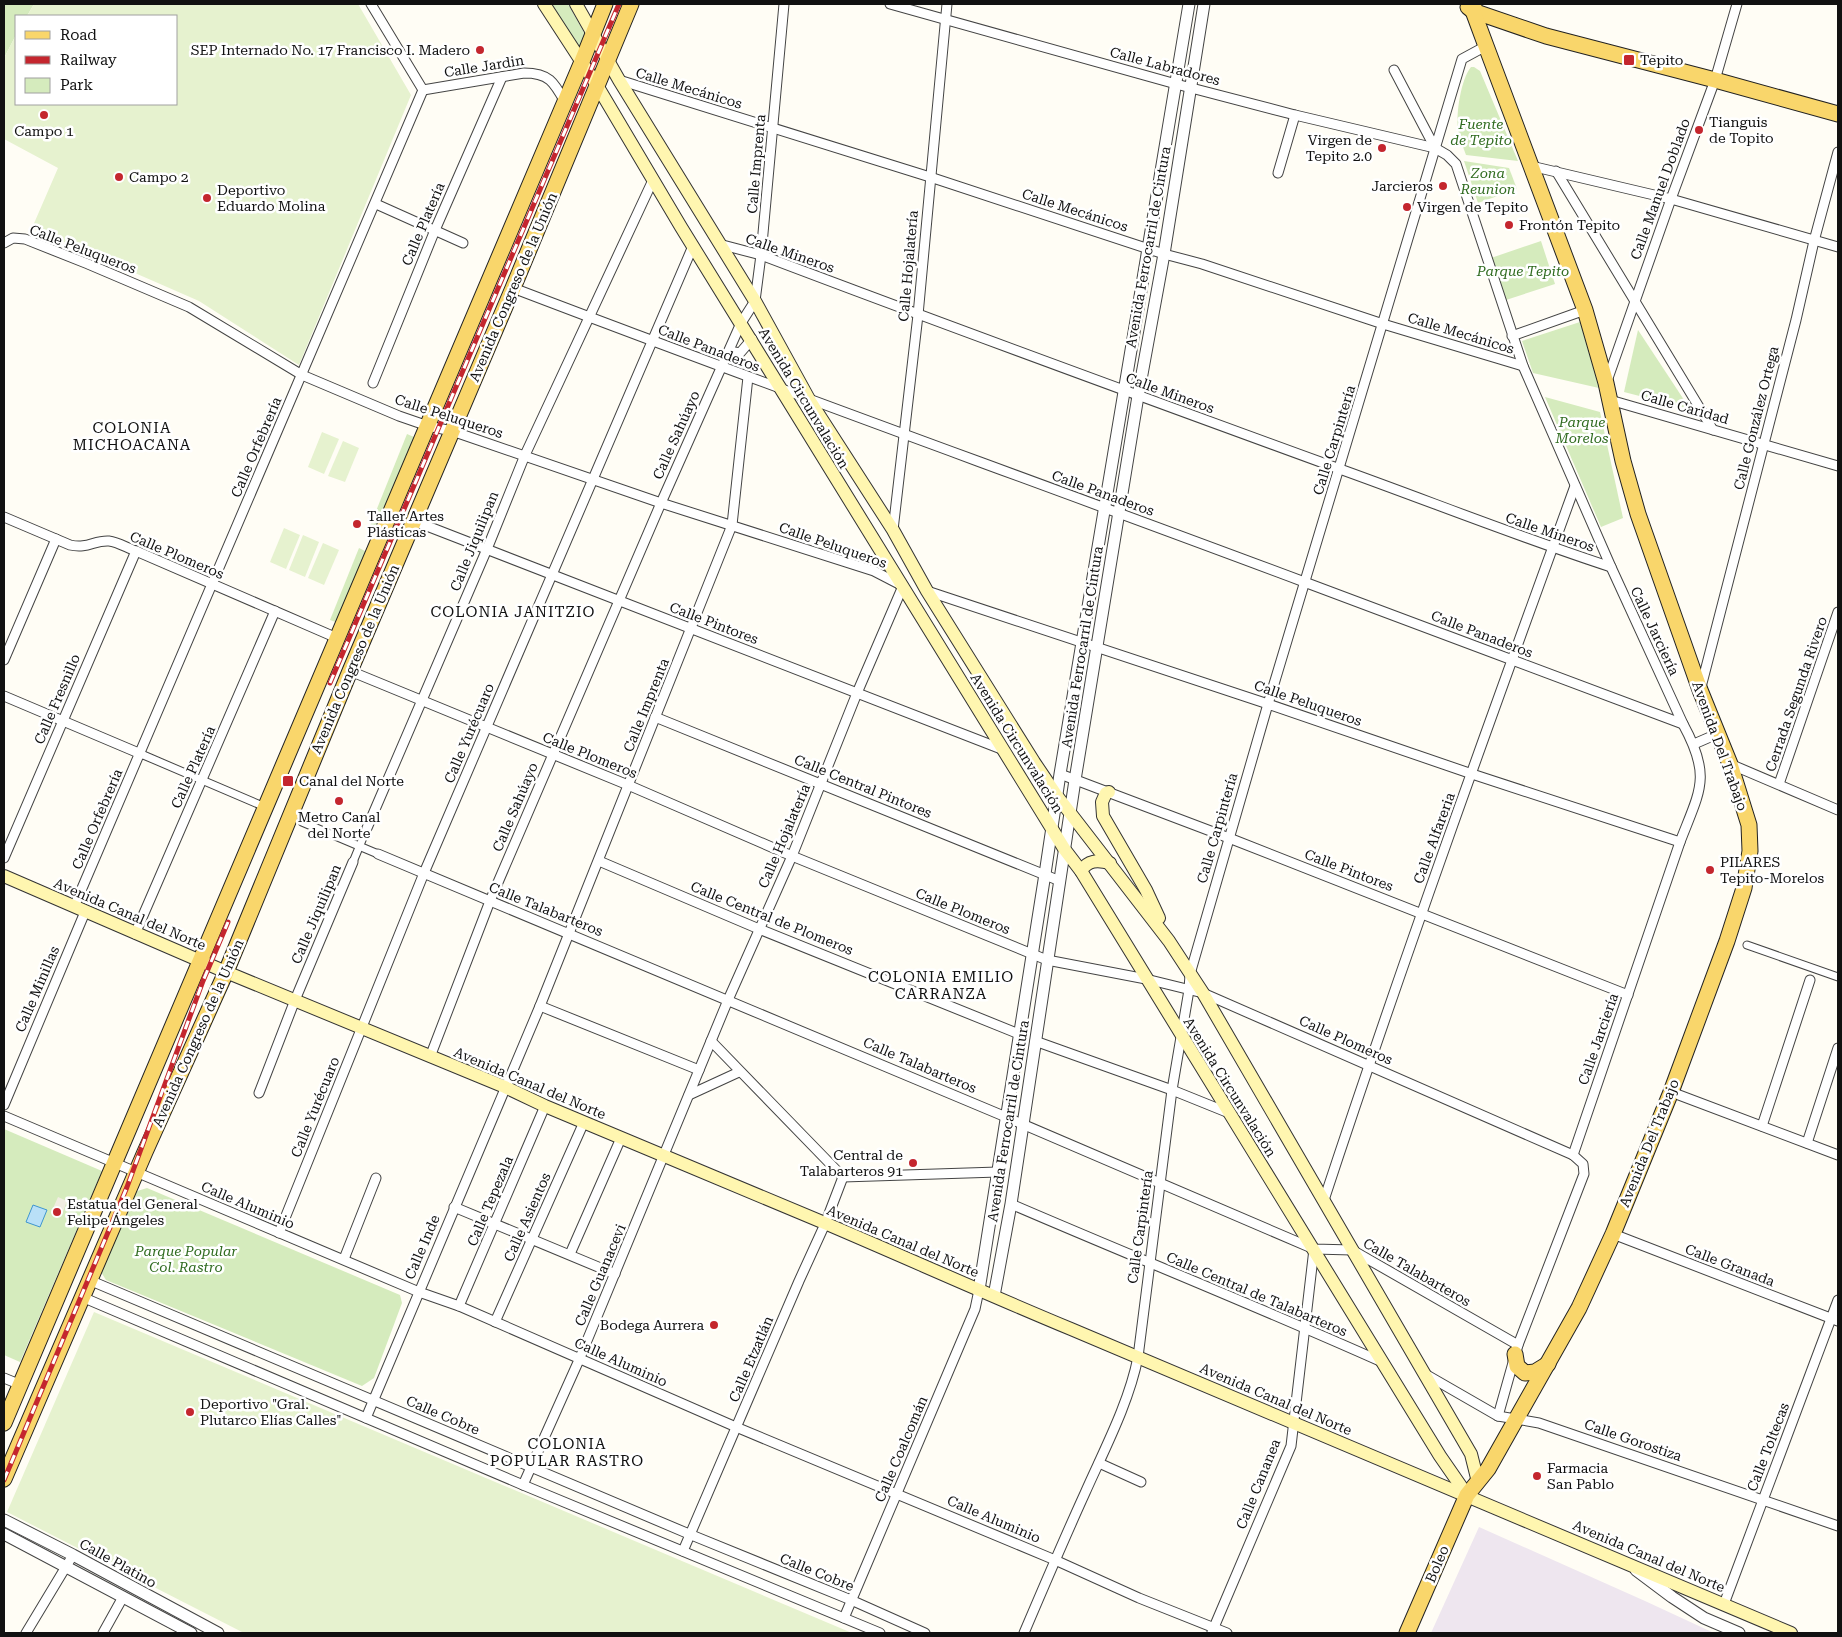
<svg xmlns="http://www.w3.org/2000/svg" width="1842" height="1637" font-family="'Roboto Serif',serif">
<rect width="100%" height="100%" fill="#fffdf5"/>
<path fill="#eee6ef" d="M1479 1527 1645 1601 1714 1633H1431Z"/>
<g fill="#d5ebbd">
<path d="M4 4H34L27 16H16V35L4 58Z"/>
<path d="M551 4H568L586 36 580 49Z"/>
<path d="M1471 67H1474L1480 71 1518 161 1466 155C1463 146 1459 138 1458 128 1456 113 1461 79 1471 67Z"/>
<path d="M1464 161 1509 168 1517 189 1478 203Z"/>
<path d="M1541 241 1555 284 1506 300 1491 258Z"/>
<path d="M1580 322 1599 388 1533 373 1522 341Z"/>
<path d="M1638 330 1690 409 1624 392Z"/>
<path d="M1545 397 1600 412 1623 518 1601 527Z"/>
<path d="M407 434 414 437 374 539 366 536Z"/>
<path d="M359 548 367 552 338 623 330 620Z"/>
<path d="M4 1129 102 1171 20 1362 4 1355Z"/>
<path d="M147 1188 400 1295 402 1303 374 1378 362 1386 106 1280 101 1272 134 1192Z"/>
</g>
<g fill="#e6f2cf">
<path d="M34 4H358L411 95 299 365 199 301 32 228 58 168 4 139V58L16 35V104H176V16H27Z"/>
<path d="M322 432 339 439 324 474 308 467Z"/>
<path d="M343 441 359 448 345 482 328 476Z"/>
<path d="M284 528 300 535 286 569 270 562Z"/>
<path d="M303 535 319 542 305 577 289 570Z"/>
<path d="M323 543 339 550 324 585 308 578Z"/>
<path d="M94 1312 852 1633H244L7 1512Z"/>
</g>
<path fill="#f1ede2" d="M58 1197 67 1201 61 1217 51 1213Z"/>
<path fill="#b9e0f7" stroke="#3f96cf" d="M33 1205 47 1210 40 1227 26 1222Z"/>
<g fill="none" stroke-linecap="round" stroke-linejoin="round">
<defs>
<g id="pedestrian">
<path d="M141 754 265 807"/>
<path d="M302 822 378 854"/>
<path d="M353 862 367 828"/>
<path d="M1747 945 1838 977"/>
</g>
<g id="minor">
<path d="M371 4 423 90"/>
<path d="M890 4 1176 84 1295 115 1435 148"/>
<path d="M1394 70 1435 148 1447 155 1456 164 1523 366 1611 567 1683 724C1712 777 1700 790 1680 842L1573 1155"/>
<path d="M619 80 930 177 1164 254 1202 264 1383 324 1523 366"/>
<path d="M423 90 524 73C549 73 554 82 565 102"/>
<path d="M1531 166 1671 199 1838 247"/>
<path d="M1556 171 1713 430"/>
<path d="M1278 173 1295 115"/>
<path d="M376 204 463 243"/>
<path d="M4 243 13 238 25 239 88 264 189 307 302 375 399 416 428 426 452 431 661 503 874 571 903 586 857 693 792 856 728 1000 579 1360 523 1485"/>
<path d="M719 244 761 255C953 328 1145 398 1337 468 1429 501 1519 537 1611 567"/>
<path d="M513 288C777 389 1043 484 1307 583 1432 630 1558 677 1683 724"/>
<path d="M1512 336 1585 310"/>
<path d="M729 351 740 353 752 339"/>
<path d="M1607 381 1671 199 1715 80 1737 4"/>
<path d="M373 383 435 230 502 77"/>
<path d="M1610 400 1838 466"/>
<path d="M4 517 70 545C88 549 94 540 109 541 118 542 127 548 136 551L337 638"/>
<path d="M414 521 1004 750"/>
<path d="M893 530 918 315 947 4"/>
<path d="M927 591 1268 704 1472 774 1680 842"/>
<path d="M4 660 56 539"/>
<path d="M350 671 628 785 792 856 1047 960 1146 979 1203 993 1573 1155 1583 1164 1584 1174 1518 1345 1498 1416"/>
<path d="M1701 687 1796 320 1814 241 1838 152"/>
<path d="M4 696 141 754"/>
<path d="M655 717 1060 881"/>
<path d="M1694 744 1717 734"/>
<path d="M1730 764 1838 810"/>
<path d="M1060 774 1229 838 1628 995"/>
<path d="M1779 784 1838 612"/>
<path d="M367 828 487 549 525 455 653 180"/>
<path d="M378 854 1006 1117 1314 1249 1352 1250 1518 1345"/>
<path d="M4 858 136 551"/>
<path d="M599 861 759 929 1019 1034"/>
<path d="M74 907 423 90"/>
<path d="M135 934 275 611"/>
<path d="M540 1006 699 1070"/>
<path d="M711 1041 843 1177 998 1172"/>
<path d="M1035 1041 1172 1090 1229 1113"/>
<path d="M430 1057 490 901 661 503 741 323 755 301 761 255 784 4"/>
<path d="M1671 1092 1838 1155"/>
<path d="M259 1093 295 1000 353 862"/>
<path d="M689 1095 739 1072"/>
<path d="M4 1105 85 912"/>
<path d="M4 1116 419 1292 459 1306 736 1427 1055 1560 1139 1598 1227 1633"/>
<path d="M1762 1126 1810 980"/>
<path d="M1807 1143 1838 1048"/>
<path d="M1324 1200C1403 960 1489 723 1575 486"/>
<path d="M1011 1204C1134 1257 1259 1307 1382 1362"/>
<path d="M454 1207 615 1274"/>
<path d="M279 1233 424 873 693 246"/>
<path d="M1613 1234 1838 1321"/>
<path d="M570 1254 621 1138"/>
<path d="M344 1259 376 1178"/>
<path d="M89 1280 689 1534 851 1600 925 1633"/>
<path d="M82 1297 523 1485 880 1633"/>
<path d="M459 1306 545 1106"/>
<path d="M495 1322 584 1122"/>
<path d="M1425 1374 1498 1416 1539 1423 1838 1526"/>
<path d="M4 1378 21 1385"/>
<path d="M366 1418 540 1006 732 525 748 377"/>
<path d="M1099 1463 1141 1482"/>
<path d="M683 1551 799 1281 825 1224 843 1177"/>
<path d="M1724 1604 1838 1300"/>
<path d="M844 1618 975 1309 979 1290"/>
<path d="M1212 1632 1291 1446 1314 1249"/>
<path d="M26 1633 73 1555"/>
<path d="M103 1633 123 1597"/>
<path d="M1024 1633C1044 1586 1064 1539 1085 1493 1104 1450 1129 1403 1138 1357L1172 1090 1189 990 1190 974 1268 704 1462 59 1486 46"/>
</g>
<g id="tertiary">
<path d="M979 1290 1045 874 1060 774 1189 4"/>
<path d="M994 1296 1011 1204 1075 780 1138 396 1164 254 1204 4"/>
<path d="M4 1520 73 1555 218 1633"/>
<path d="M4 1534 191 1633"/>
<path d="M1636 1570 1672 1597 1704 1618 1739 1633"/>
</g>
<g id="secondary">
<path d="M544 4 598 87 681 227 1065 850 1081 871 1440 1456 1467 1495"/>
<path d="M576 4 619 80 755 301 810 401 893 530 927 591 1034 762 1057 796 1169 941 1203 993 1471 1454 1478 1482"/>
<path d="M1109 792 1106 793 1102 802 1103 816 1146 890 1159 918"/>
<path d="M1081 871C1088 860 1097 860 1110 863"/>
<path d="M4 876 226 972 505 1087 545 1106C639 1145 733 1185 827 1224 909 1259 989 1295 1071 1329 1311 1431 1552 1530 1791 1633"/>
</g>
<g id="primary">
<path d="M1468 7 1473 11 1546 36 1715 80 1838 114"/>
<path d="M1515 1354 1517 1366 1525 1373 1535 1372 1548 1364"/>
<path d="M4 1423 581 64 605 4"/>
<path d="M4 1479 145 1152 226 972 350 671 513 288 631 4"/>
<path d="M1407 1633 1467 1495 1488 1469 1579 1308 1613 1234 1671 1092 1727 941 1744 888 1750 851 1749 825 1730 764 1700 690 1638 514 1623 461 1606 383 1585 310 1486 46 1473 11 1474 4"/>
</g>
</defs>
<use href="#pedestrian" stroke="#444" stroke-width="9"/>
<use href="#minor" stroke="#444" stroke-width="11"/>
<use href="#tertiary" stroke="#444" stroke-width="13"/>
<use href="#secondary" stroke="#333" stroke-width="14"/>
<use href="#primary" stroke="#222" stroke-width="17"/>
<use href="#pedestrian" stroke="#fff" stroke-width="7"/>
<use href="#minor" stroke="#fff" stroke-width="9"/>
<use href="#tertiary" stroke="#fff" stroke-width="11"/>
<use href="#secondary" stroke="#fff6b0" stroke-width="12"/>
<use href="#primary" stroke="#f9d66b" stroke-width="15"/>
<defs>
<g id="rail">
<path d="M330 683 619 4"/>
<path d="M4 1480 127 1187 203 981 228 922"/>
</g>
</defs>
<use href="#rail" stroke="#c4262e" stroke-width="5"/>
<use href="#rail" stroke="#fff" stroke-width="3" stroke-dasharray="9" stroke-linecap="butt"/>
</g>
<g fill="#c4262e" stroke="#fff" stroke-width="2">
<circle cx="480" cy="50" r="5"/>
<rect x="1623" y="54" width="12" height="12" rx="2.5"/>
<circle cx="44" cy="115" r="5"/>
<circle cx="1699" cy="130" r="5"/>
<circle cx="1382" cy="148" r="5"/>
<circle cx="119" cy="177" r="5"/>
<circle cx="1443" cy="186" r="5"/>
<circle cx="207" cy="198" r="5"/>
<circle cx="1407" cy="207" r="5"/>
<circle cx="1509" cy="225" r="5"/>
<circle cx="357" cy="524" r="5"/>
<rect x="282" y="775" width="12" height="12" rx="2.5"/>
<circle cx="339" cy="801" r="5"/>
<circle cx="1710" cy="870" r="5"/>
<circle cx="913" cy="1163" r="5"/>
<circle cx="57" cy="1212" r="5"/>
<circle cx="714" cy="1325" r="5"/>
<circle cx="190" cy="1412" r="5"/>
<circle cx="1537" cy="1476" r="5"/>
</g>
<g text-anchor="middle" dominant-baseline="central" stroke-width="5" stroke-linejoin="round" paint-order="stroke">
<g font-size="14" fill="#111" stroke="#fff" text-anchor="start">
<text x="470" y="50" text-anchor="end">SEP Internado No. 17 Francisco I. Madero</text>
<text x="1640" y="60">Tepito</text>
<text x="1709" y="122">Tianguis<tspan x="1709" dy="16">de Topito</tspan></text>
<text x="44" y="131" text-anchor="middle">Campo 1</text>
<text x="1372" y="140" text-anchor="end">Virgen de<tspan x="1372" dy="16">Tepito 2.0</tspan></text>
<text x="129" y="177">Campo 2</text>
<text x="1433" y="186" text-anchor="end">Jarcieros</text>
<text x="217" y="190">Deportivo<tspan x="217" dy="16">Eduardo Molina</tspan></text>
<text x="1417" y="207">Virgen de Tepito</text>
<text x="1519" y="225">Frontón Tepito</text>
<text x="367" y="516">Taller Artes<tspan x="367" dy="16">Plásticas</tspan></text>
<text x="299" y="781">Canal del Norte</text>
<text x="339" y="817" text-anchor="middle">Metro Canal<tspan x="339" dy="16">del Norte</tspan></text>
<text x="1720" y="862">PILARES<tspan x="1720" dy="16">Tepito-Morelos</tspan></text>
<text x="903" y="1155" text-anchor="end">Central de<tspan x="903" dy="16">Talabarteros 91</tspan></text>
<text x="67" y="1204">Estatua del General<tspan x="67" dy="16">Felipe Ángeles</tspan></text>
<text x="704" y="1325" text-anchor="end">Bodega Aurrera</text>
<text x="200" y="1404">Deportivo "Gral.<tspan x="200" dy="16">Plutarco Elías Calles"</tspan></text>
<text x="1547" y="1468">Farmacia<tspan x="1547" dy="16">San Pablo</tspan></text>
</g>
<g font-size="14" fill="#111" stroke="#fff">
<text transform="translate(484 66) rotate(-9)">Calle Jardin</text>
<text transform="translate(1165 66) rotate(15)">Calle Labradores</text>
<text transform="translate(689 88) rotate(17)">Calle Mecánicos</text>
<text transform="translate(756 164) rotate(-85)">Calle Imprenta</text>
<text transform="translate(1660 189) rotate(-70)">Calle Manuel Doblado</text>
<text transform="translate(1075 210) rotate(18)">Calle Mecánicos</text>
<text transform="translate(423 224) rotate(-67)">Calle Platería</text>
<text transform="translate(1148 247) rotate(-80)">Avenida Ferrocarril de Cintura</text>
<text transform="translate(83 249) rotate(21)">Calle Peluqueros</text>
<text transform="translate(790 253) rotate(19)">Calle Mineros</text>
<text transform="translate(908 266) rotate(-85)">Calle Hojalatería</text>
<text transform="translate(513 287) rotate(-67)">Avenida Congreso de la Unión</text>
<text transform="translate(1461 333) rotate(17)">Calle Mecánicos</text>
<text transform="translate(709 348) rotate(21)">Calle Panaderos</text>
<text transform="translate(1170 393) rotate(20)">Calle Mineros</text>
<text transform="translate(804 398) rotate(59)">Avenida Circunvalación</text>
<text transform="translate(1685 407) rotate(16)">Calle Caridad</text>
<text transform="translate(449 416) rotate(18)">Calle Peluqueros</text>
<text transform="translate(1756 418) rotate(-76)">Calle González Ortega</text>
<text transform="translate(676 435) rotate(-66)">Calle Sahúayo</text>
<text transform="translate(1334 440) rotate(-73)">Calle Carpintería</text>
<text transform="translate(256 447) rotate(-67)">Calle Orfebrería</text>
<text transform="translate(1103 493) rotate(20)">Calle Panaderos</text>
<text transform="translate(1550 532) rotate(19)">Calle Mineros</text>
<text transform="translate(474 541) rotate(-68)">Calle Jiquilipan</text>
<text transform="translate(833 545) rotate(19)">Calle Peluqueros</text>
<text transform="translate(177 555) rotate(23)">Calle Plomeros</text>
<text transform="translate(714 623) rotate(21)">Calle Pintores</text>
<text transform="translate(1655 631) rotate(65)">Calle Jarciería</text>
<text transform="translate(1482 634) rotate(21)">Calle Panaderos</text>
<text transform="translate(1082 647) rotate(-81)">Avenida Ferrocarril de Cintura</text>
<text transform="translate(355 659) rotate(-67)">Avenida Congreso de la Unión</text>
<text transform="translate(1796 694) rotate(-71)">Cerrada Segunda Rivero</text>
<text transform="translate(57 699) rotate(-67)">Calle Fresnillo</text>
<text transform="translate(1308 703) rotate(19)">Calle Peluqueros</text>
<text transform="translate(646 705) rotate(-68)">Calle Imprenta</text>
<text transform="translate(469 733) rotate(-67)">Calle Yurécuaro</text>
<text transform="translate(1017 743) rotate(58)">Avenida Circunvalación</text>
<text transform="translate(1720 746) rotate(70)">Avenida Del Trabajo</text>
<text transform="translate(590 755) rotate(22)">Calle Plomeros</text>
<text transform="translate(193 767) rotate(-66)">Calle Platería</text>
<text transform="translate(863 786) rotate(22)">Calle Central Pintores</text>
<text transform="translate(515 807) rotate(-67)">Calle Sahúayo</text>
<text transform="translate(97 819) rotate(-67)">Calle Orfebrería</text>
<text transform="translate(1217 828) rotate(-74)">Calle Carpintería</text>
<text transform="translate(784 836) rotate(-67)">Calle Hojalatería</text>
<text transform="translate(1434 838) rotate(-70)">Calle Alfareria</text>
<text transform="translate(1349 870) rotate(21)">Calle Pintores</text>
<text transform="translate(546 909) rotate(22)">Calle Talabarteros</text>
<text transform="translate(963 911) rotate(22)">Calle Plomeros</text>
<text transform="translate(130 914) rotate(23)">Avenida Canal del Norte</text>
<text transform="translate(316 914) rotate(-67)">Calle Jiquilipan</text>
<text transform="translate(772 918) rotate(22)">Calle Central de Plomeros</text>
<text transform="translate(37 989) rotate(-67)">Calle Minillas</text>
<text transform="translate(198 1033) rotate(-66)">Avenida Congreso de la Unión</text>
<text transform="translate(1598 1039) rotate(-71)">Calle Jarciería</text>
<text transform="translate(1346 1040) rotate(24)">Calle Plomeros</text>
<text transform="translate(920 1065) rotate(23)">Calle Talabarteros</text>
<text transform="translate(530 1083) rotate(23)">Avenida Canal del Norte</text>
<text transform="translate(1230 1087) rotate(58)">Avenida Circunvalación</text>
<text transform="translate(315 1107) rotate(-68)">Calle Yurécuaro</text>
<text transform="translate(1008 1121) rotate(-81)">Avenida Ferrocarril de Cintura</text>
<text transform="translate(1649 1143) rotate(-68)">Avenida Del Trabajo</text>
<text transform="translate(490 1201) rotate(-67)">Calle Tepezala</text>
<text transform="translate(248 1205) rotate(23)">Calle Aluminio</text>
<text transform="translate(527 1217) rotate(-66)">Calle Asientos</text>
<text transform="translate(1140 1227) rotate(-82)">Calle Carpintería</text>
<text transform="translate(903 1241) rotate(23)">Avenida Canal del Norte</text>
<text transform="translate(422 1247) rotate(-67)">Calle Inde</text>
<text transform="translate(1730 1265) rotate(21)">Calle Granada</text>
<text transform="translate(1417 1272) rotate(30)">Calle Talabarteros</text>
<text transform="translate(600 1275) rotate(-67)">Calle Guanacevi</text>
<text transform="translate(1257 1294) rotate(23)">Calle Central de Talabarteros</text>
<text transform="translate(751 1359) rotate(-67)">Calle Etzatlán</text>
<text transform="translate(621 1362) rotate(24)">Calle Aluminio</text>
<text transform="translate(1276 1399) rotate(23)">Avenida Canal del Norte</text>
<text transform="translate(443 1415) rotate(23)">Calle Cobre</text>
<text transform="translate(1633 1440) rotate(19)">Calle Gorostiza</text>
<text transform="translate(1768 1447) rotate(-69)">Calle Toltecas</text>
<text transform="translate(901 1449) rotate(-67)">Calle Coalcomán</text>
<text transform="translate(1258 1484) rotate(-68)">Calle Cananea</text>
<text transform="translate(994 1519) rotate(23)">Calle Aluminio</text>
<text transform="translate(1649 1556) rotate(23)">Avenida Canal del Norte</text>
<text transform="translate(118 1563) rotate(29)">Calle Platino</text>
<text transform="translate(1437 1564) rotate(-67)">Boleo</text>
<text transform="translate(817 1572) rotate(22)">Calle Cobre</text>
</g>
<g font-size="14" font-style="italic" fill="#2f6b1f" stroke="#fff">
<text x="1481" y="124">Fuente<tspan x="1481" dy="16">de Tepito</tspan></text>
<text x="1488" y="173">Zona<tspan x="1488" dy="16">Reunion</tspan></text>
<text x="1523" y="271">Parque Tepito</text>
<text x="1582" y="422">Parque<tspan x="1582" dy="16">Morelos</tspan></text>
<text x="186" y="1251">Parque Popular<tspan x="186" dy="16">Col. Rastro</tspan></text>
</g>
<g font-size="15" letter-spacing="1" fill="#111" stroke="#fff">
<text x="132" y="428">COLONIA<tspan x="132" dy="17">MICHOACANA</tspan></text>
<text x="513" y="612">COLONIA JANITZIO</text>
<text x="941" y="977">COLONIA EMILIO<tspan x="941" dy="17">CARRANZA</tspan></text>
<text x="567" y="1444">COLONIA<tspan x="567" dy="17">POPULAR RASTRO</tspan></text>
</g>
</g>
<rect width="1842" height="1637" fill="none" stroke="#111111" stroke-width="10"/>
<rect x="15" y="15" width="162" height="90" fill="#ffffff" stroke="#a0a0a0"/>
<rect x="25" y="31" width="25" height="8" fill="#f9d66b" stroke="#a0a0a0"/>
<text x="60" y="40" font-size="15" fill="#111111">Road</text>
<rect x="25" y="56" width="25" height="8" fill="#c4262e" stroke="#a0a0a0"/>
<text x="60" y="65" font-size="15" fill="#111111">Railway</text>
<rect x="25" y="78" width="25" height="15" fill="#d5ebbd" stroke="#a0a0a0"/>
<text x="60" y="90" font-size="15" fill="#111111">Park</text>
</svg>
